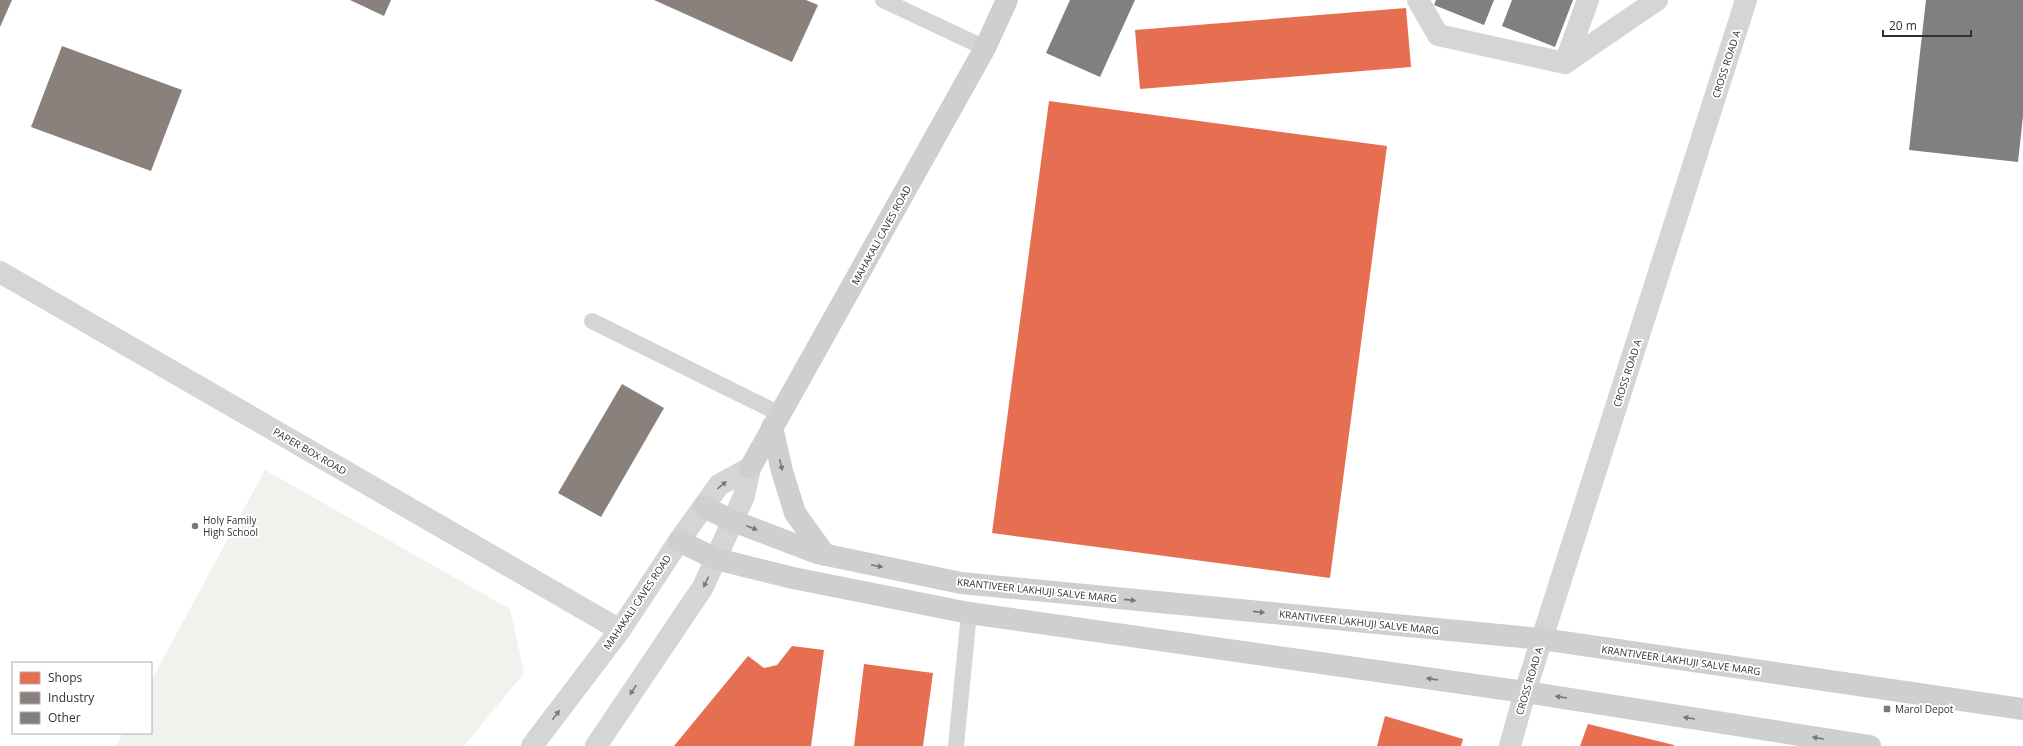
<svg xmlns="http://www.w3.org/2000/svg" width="2023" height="746" font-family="'Open Sans',sans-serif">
<rect width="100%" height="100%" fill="#fff"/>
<path fill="#f0f3ed" d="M265 470 510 609 524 673 464 746H116L123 733H151V681Z"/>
<g fill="#e76f51">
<path d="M1406 8 1411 67 1140 89 1135 30Z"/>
<path d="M1049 101 1387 146 1330 578 992 533Z"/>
<path d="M792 646 824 650 811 746H674L748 656 764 668 777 665Z"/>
<path d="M864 664 933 673 923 746H854Z"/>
<path d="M1385 716 1463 739 1461 746H1377Z"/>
<path d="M1588 724 1674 745V746H1580Z"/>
</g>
<g fill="#8a817c">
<path d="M0 0H12L0 27Z"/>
<path d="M350 0H391L384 16Z"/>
<path d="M654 0H806L818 5 792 62Z"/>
<path d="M62 46 182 90 151 171 31 127Z"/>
<path d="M622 384 664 408 601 517 558 493Z"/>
</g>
<g fill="#808080">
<path d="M1070 0H1135L1100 77 1046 53Z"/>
<path d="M1436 0H1494L1484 25 1434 5Z"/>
<path d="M1512 0H1573L1555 47 1502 26Z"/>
<path d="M1926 0H2023V116L2018 162 1909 150Z"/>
</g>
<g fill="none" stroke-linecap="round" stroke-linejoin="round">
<g stroke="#d5d5d5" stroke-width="16">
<path d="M883 0 985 48"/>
<path d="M592 321 780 414"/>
<path d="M956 746 969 613"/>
</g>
<g stroke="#d5d5d5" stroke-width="22">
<path d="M1418 0 1438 35 1565 63 1657 0"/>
<path d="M1565 63 1588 0"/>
<path d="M0 272 620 630"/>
</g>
<g stroke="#d5d5d5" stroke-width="22">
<path d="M532 746 620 630 679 541 719 485 750 468"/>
<path d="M596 746 703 587 744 496 750 468"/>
<path d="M1510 746 1525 692 1746 0"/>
</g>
<g stroke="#cfcfcf" stroke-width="22">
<path d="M772 427 782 471 795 513 825 555"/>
<path d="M750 468 985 48 1007 0"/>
<path d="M704 507 733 521 817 553 961 583 1542 639 2023 709"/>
<path d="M679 541 716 559 793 578 969 613 1525 692 1870 746"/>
</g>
</g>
<defs><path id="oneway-solid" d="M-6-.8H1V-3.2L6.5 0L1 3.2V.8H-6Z"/></defs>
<g fill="#787878">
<use href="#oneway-solid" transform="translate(781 465) rotate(77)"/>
<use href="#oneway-solid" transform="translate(752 528) rotate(21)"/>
<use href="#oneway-solid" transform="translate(877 566) rotate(12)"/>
<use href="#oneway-solid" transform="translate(1130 600) rotate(6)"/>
<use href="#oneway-solid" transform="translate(1259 612) rotate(6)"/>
<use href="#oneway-solid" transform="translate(1432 679) rotate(-172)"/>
<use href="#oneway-solid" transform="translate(1561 697) rotate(-171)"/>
<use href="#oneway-solid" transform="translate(1689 718) rotate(-171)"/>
<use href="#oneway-solid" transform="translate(1818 738) rotate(-171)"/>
</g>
<g fill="#7b7b7b">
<use href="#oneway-solid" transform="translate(722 485) rotate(-39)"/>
<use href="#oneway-solid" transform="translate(706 582) rotate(115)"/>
<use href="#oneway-solid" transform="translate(633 690) rotate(123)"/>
<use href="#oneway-solid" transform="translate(556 715) rotate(-53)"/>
</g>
<g fill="#797979" stroke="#fff" stroke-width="1.5">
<circle cx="195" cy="526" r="4"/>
<rect x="1883" y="705" width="8" height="8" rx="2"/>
</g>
<g text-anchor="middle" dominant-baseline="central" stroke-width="4" stroke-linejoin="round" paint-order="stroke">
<g font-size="10" fill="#313131" stroke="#fff">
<text transform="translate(1726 64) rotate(-72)">CROSS ROAD A</text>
<text transform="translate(881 235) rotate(-61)">MAHAKALI CAVES ROAD</text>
<text transform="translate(1627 373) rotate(-72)">CROSS ROAD A</text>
<text transform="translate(310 451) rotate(30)">PAPER BOX ROAD</text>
<text transform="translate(1037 590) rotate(6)">KRANTIVEER LAKHUJI SALVE MARG</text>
<text transform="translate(637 602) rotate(-56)">MAHAKALI CAVES ROAD</text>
<text transform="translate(1359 622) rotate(6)">KRANTIVEER LAKHUJI SALVE MARG</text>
<text transform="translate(1681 660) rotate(8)">KRANTIVEER LAKHUJI SALVE MARG</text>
<text transform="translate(1529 681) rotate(-73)">CROSS ROAD A</text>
</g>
<g font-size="10" fill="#313131" stroke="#fff" text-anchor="start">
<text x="203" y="520">Holy Family<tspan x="203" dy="12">High School</tspan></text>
<text x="1895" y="709">Marol Depot</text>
</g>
</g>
<rect x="12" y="662" width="140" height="72" fill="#ffffff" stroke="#adadad"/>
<rect x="20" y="672" width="20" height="12" fill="#e76f51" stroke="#adadad"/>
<text x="48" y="682" font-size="12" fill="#313131">Shops</text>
<rect x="20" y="692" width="20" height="12" fill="#8a817c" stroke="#adadad"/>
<text x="48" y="702" font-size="12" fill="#313131">Industry</text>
<rect x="20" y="712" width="20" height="12" fill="#808080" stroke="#adadad"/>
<text x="48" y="722" font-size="12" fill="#313131">Other</text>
<path d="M1883 30v6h88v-6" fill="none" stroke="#313131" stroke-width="2"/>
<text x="1889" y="30" font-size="12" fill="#313131" stroke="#ffffff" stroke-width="3" paint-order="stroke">20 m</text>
</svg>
